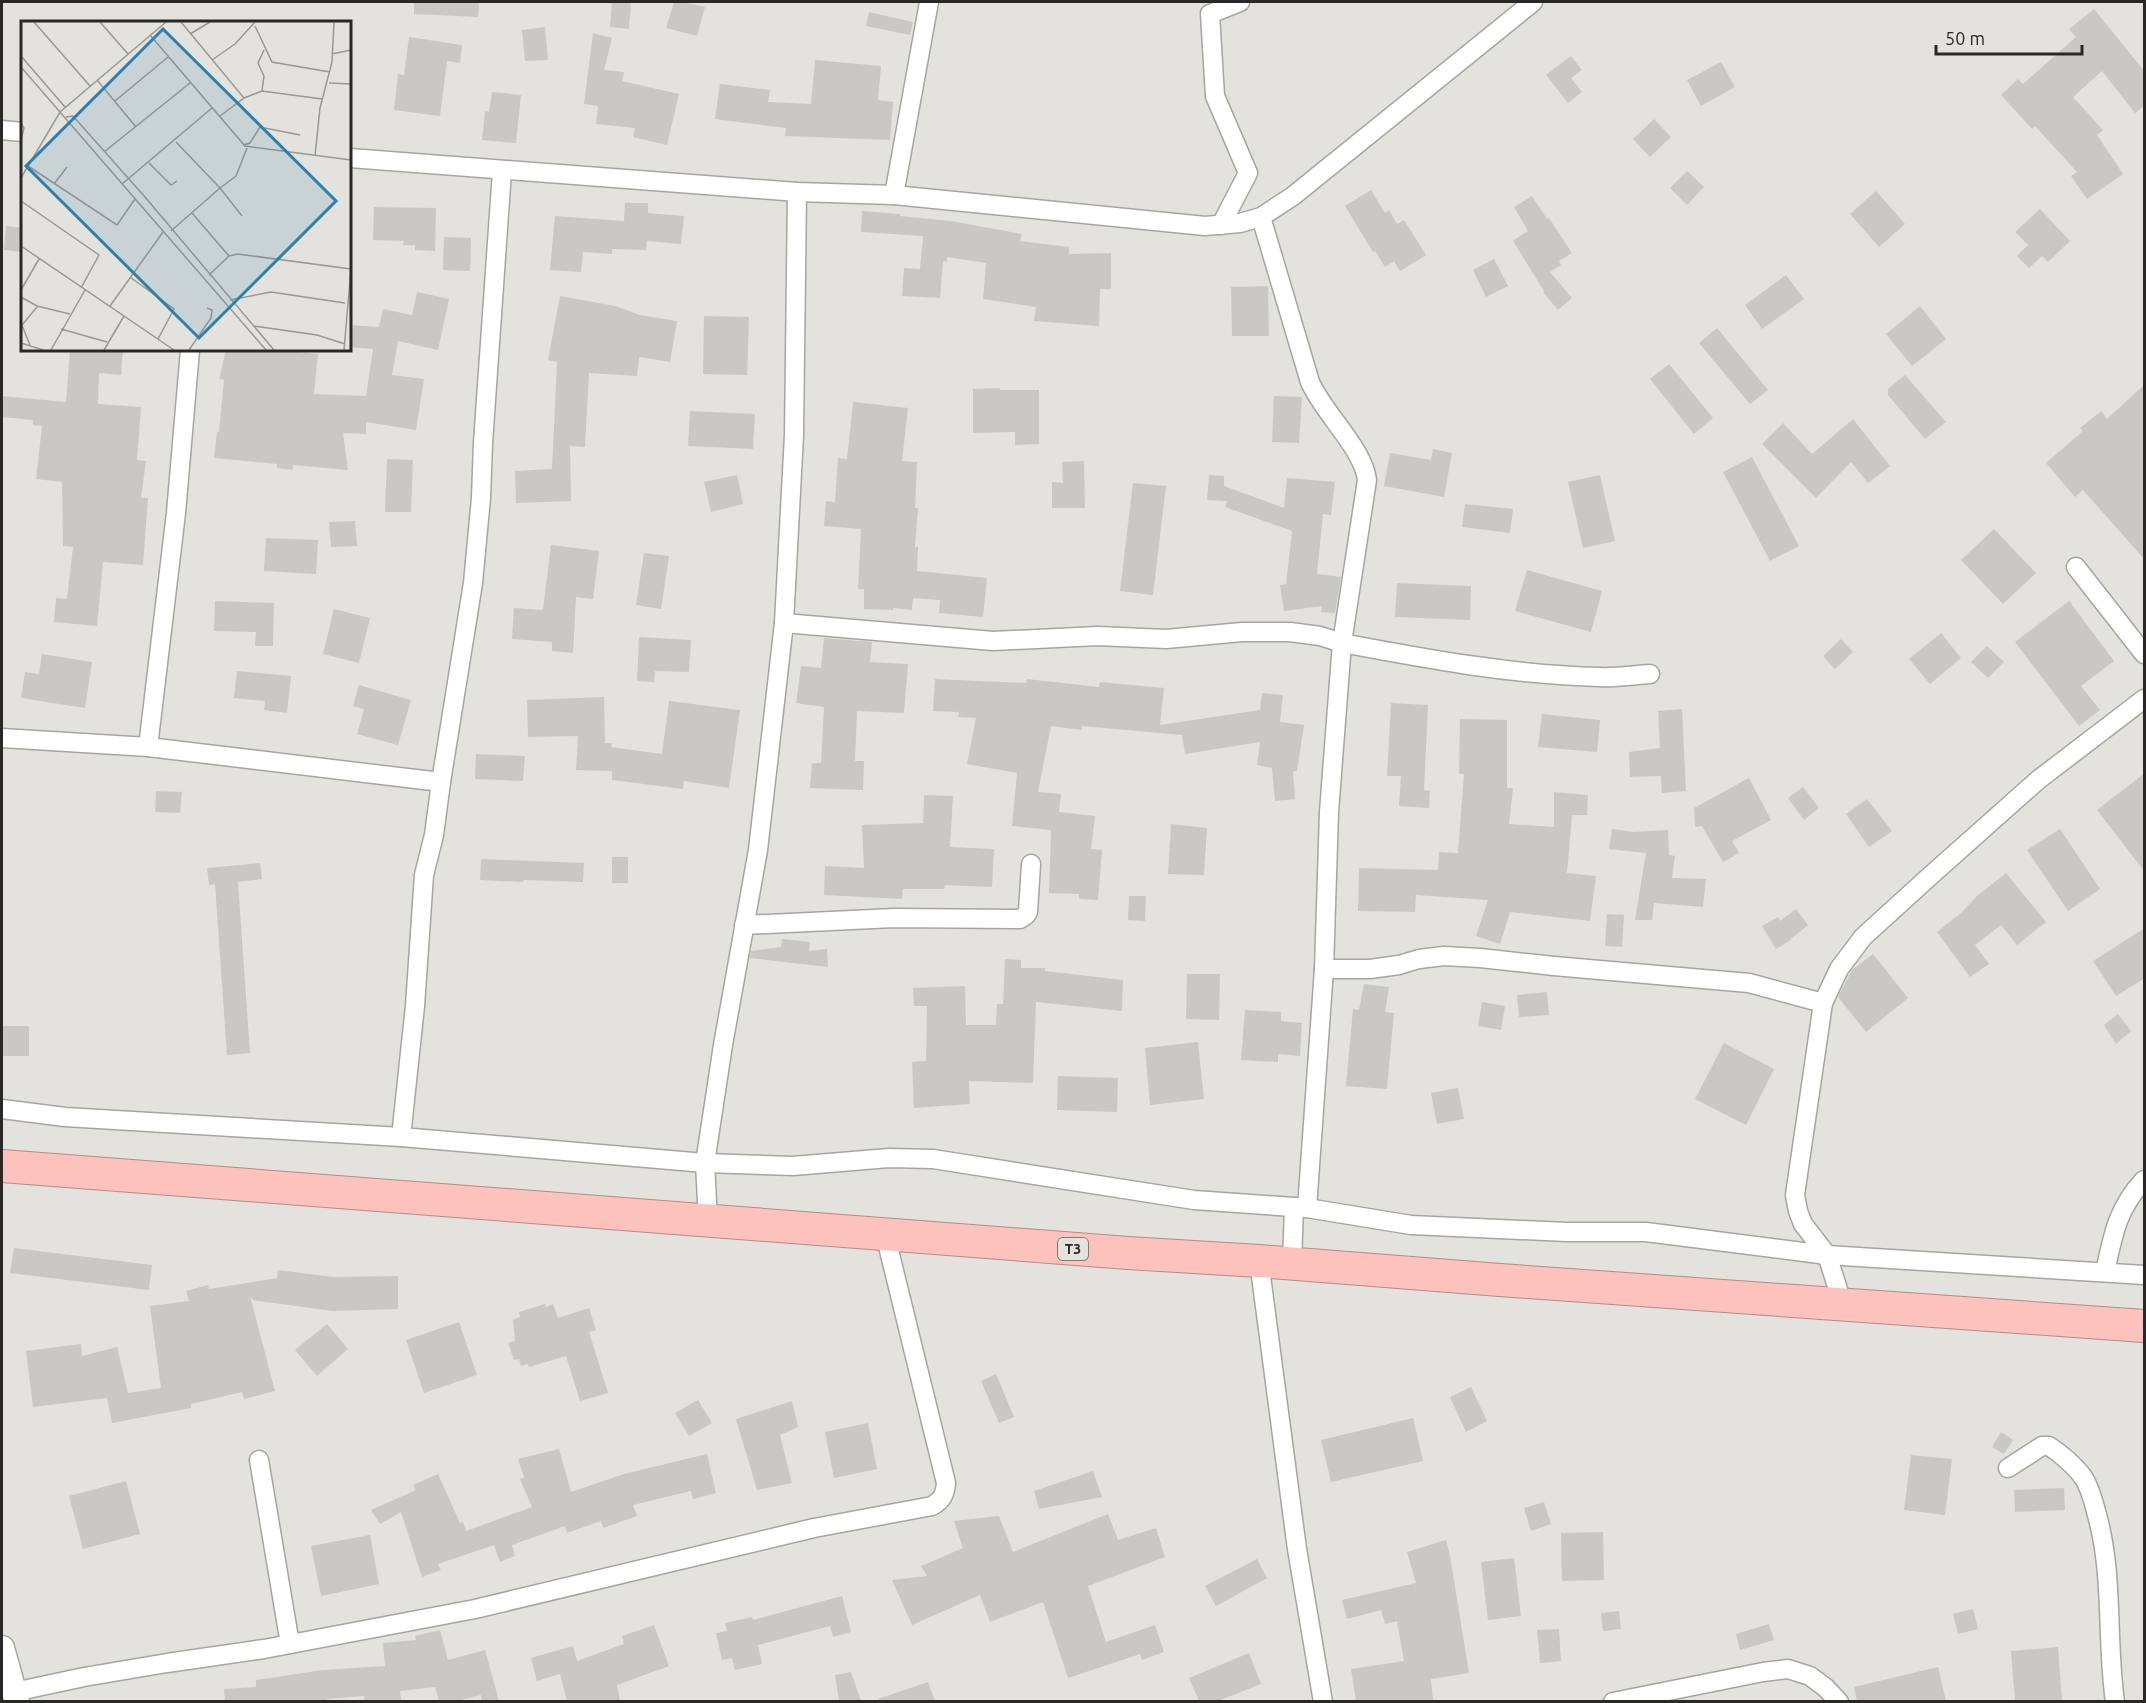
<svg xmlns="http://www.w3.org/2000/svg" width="2146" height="1703" font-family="Ubuntu,sans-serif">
<rect width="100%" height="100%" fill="#e4e2dc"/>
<g fill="#cac8c2">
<path d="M414 2H479L478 17 414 14Z"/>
<path d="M612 2H631L629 29 610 27Z"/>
<path d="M674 2H683L705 7 697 36 666 28Z"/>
<path d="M2094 9 2145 72V105L2135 113 2102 71 2073 97 2103 130 2097 135 2123 174 2087 199 2071 176 2077 172 2035 126 2032 129 2001 95 2018 79 2023 84 2076 37 2069 29Z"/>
<path d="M869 12 913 22 910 35 866 26Z"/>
<path d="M545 27 548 60 525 61 522 30Z"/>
<path d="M593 33 612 38 604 70 624 72 622 81 679 94 667 145 633 137 635 128 596 124 598 106 584 104Z"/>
<path d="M409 37 462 45 460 63 447 61 440 116 394 110 398 74 404 75Z"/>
<path d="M1571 56 1582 70 1571 78 1582 92 1568 103 1546 75Z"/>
<path d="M815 60 881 66 878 100 893 102 890 140 785 136 786 128 715 119 720 84 770 90 768 102 811 104Z"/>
<path d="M1721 62 1735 87 1701 106 1687 80Z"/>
<path d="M492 92 521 95 516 143 482 140 485 111 489 112Z"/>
<path d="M1654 119 1671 137 1650 157 1633 139Z"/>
<path d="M1687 171 1704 187 1687 205 1670 188Z"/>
<path d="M1371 190 1385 213 1389 210 1397 224 1404 220 1426 255 1400 271 1394 261 1385 267 1375 251 1373 252 1345 206Z"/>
<path d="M1876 191 1905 224 1879 247 1850 214Z"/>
<path d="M1532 196 1547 219 1549 218 1572 253 1559 261 1561 265 1550 272 1572 298 1558 310 1543 292 1544 291 1513 241 1528 231 1514 207Z"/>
<path d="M625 203H648V213L684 216 681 244 647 241 646 250 612 249V254L583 252 581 272 550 270 555 216 624 221Z"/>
<path d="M374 207 436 208 435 251 415 250V245H403L404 241 373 240Z"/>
<path d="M2040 209 2070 241 2048 262 2042 256 2029 268 2017 256 2028 245 2015 232Z"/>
<path d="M862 211 900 214V216L951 221 1022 234 1020 241 1069 247V254L1111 253V289H1100L1099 326 1034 321 1036 307 983 299 986 263 947 257V262L943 261 940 298 902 296 904 268 920 269 923 236 861 232Z"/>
<path d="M6 226 22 228V252L4 250Z"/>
<path d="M444 237 471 238 470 271 443 270Z"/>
<path d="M1494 259 1508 286 1486 297 1473 270Z"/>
<path d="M1786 275 1804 299 1762 329 1745 305Z"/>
<path d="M1268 286 1269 336H1232L1231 287Z"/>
<path d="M417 292 449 299 438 350 398 341 392 375 424 379 416 430 366 422V434L343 433 348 470 293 465V470L277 468V464L214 458 217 432H219L224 380 219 379 226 350H275L318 354 314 394 366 396 373 349 350 347V325L379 327 383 309 412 315Z"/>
<path d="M560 296 615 306 640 315 677 321 670 362 639 357 637 376 589 373 585 447 570 446 571 501 516 503 515 471 552 469 557 362 548 360Z"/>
<path d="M1920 306 1946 339 1912 366 1886 334Z"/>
<path d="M704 316 749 317 747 375 703 374Z"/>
<path d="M1717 328 1768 390 1750 404 1699 343Z"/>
<path d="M70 350H123L121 375 99 373 98 404 141 407 137 460 146 461 141 498H148L143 565 103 562 97 626 54 622 56 598 67 599 73 547 63 546 62 482 36 479 42 426 33 425V420L2 417V396L66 402Z"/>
<path d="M1669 364 1713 418 1694 434 1650 379Z"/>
<path d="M1905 375 1946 422 1925 439 1888 395V389Z"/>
<path d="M2145 384V560L2083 490 2075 497 2046 463 2083 431 2080 428 2101 411 2107 419Z"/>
<path d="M1000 388V390H1039V444L1015 445V432L973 433V389Z"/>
<path d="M1274 396 1302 397 1299 443 1272 442Z"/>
<path d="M853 402 908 408 902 461 917 462 915 508H918L915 547H918L917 571 987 578 983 617 939 613 940 600 913 598 912 610 893 608V610L864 609V589H858L861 529 824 526 826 501 835 502 838 458 847 459Z"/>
<path d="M690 411 755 414 753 449 688 446Z"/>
<path d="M1853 419 1890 466 1868 483 1851 462 1816 498 1762 444 1783 423 1812 454Z"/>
<path d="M1433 449 1452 453 1444 497 1384 486 1390 453 1431 460Z"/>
<path d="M1752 457 1799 546 1770 561 1723 472Z"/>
<path d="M387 459 413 460 411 512H385Z"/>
<path d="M1084 461 1085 508H1052V482L1063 483 1062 462Z"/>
<path d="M737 475 743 504 711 512 704 482Z"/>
<path d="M1209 475 1224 476V486L1284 508 1287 478 1335 482 1331 515 1323 514 1317 574 1341 577 1335 613 1321 612 1322 606 1284 611 1280 585 1286 584 1292 531 1225 507 1227 501 1207 500Z"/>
<path d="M1600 475 1615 541 1583 548 1568 482Z"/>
<path d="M1133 483 1166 486 1153 595 1120 591Z"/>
<path d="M1465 504 1513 509 1510 533 1462 527Z"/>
<path d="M355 521 357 546 331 547 329 522Z"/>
<path d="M1994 529 2036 573 2003 604 1961 560Z"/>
<path d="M266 538 318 540 316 574 264 571Z"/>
<path d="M551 545 599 551 593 599 576 597 573 653 552 651V642L512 639 514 608 543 610Z"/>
<path d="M644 553 669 556 661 609 636 605Z"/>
<path d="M1527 570 1602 591 1591 632 1515 611Z"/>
<path d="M1397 583 1471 586 1470 620 1395 617Z"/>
<path d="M215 601 274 603 273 646H255L256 632 214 631Z"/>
<path d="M2069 601 2114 661 2081 686 2100 710 2079 726 2015 642Z"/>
<path d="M334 609 370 618 359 663 323 654Z"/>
<path d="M1941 633 1961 658 1930 684 1909 659Z"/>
<path d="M639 637 691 640 689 672 655 671 654 682 637 681Z"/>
<path d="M824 638 872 642 870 662 908 664 904 713 857 711 855 761H864L863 790 810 788 812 763H821L824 707 796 703 801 666 821 668Z"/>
<path d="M1841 639 1853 652 1835 669 1823 656Z"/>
<path d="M1987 646 2004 662 1988 678 1971 662Z"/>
<path d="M42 654 92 662 85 708 21 698 25 672 39 674Z"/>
<path d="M237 671 291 676 287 713 264 710 265 701 234 698Z"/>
<path d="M935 679 1026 683 1027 679 1099 687 1100 682 1164 688 1160 725 1260 710 1262 693 1283 695 1280 722 1304 725 1297 771H1293L1295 799 1275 801 1272 768 1257 765 1260 742 1185 754 1182 735 1082 726V730L1051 726 1038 792 1061 794 1059 812 1095 816 1091 849 1102 850 1098 900 1079 899V894L1049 893 1051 830 1012 826 1017 773 967 764 976 718 958 717 959 712 933 711Z"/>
<path d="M359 685 411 700 398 745 357 734 364 709 353 706Z"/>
<path d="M604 697 605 743H612L611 747 662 754 669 701 740 710 729 788 684 781 683 789 612 780V771L576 770 578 736 528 737 527 700Z"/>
<path d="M1391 703 1428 705 1424 790 1430 791 1429 808 1399 806 1401 776H1387Z"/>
<path d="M1682 709 1686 791 1662 793 1661 776 1630 777 1629 752 1660 748 1658 711Z"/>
<path d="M1542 714 1600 720 1597 752 1538 747Z"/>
<path d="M1460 719 1507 720V788H1513L1509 824 1554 827V792L1588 795 1587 815H1572L1567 873 1596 876 1590 921 1510 912 1500 944 1476 936 1488 900 1416 895 1415 912 1358 911 1359 868 1438 870 1439 852 1458 853 1464 774H1459Z"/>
<path d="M476 754 525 756 523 781 475 779Z"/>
<path d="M2145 773V872L2097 810Z"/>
<path d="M1749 778 1771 820 1732 841 1739 853 1723 862 1702 826 1695 827 1694 808Z"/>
<path d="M1803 787 1819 808 1804 820 1788 798Z"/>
<path d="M156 791 182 792 180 813 155 812Z"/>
<path d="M924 795 953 796 950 847 994 849 992 887 945 885 944 889H903L902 899 824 895 825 866 864 868 862 825 923 823Z"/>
<path d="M1867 799 1892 831 1869 847 1846 814Z"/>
<path d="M1171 824 1207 828 1204 875 1168 874Z"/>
<path d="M1612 829 1633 832 1668 830 1669 855 1675 856 1672 878 1706 879 1703 907 1654 903 1652 920H1635L1646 853 1609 849Z"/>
<path d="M2060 829 2100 889 2068 911 2027 850Z"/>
<rect x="612" y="857" width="16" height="26"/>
<path d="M481 859 584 863 583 882 524 880 523 882 480 880Z"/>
<path d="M260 863 262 879 238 882 250 1053 227 1055 215 884 209 885 207 868Z"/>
<path d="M2006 873 2046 922 2017 945 2001 925 1975 945 1989 964 1970 977 1937 932 1962 912 1977 896Z"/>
<path d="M1129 896H1146L1145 921 1128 920Z"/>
<path d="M1796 909 1808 925 1791 939V940L1776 949 1762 926 1778 917 1780 921Z"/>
<path d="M1607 914 1624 915 1622 947 1605 946Z"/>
<path d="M2145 928V978L2116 996 2093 961Z"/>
<path d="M782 939 810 942 809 951 827 949 828 967 750 958 751 951 781 947Z"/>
<path d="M1873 954 1908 998 1866 1032 1838 997 1852 970Z"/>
<path d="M1005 959 1021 960V968H1045V971L1123 980 1122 1011 1036 1002 1033 1083 969 1081 970 1104 914 1108 912 1062 926 1061 927 1006H914L913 988 965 986 966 1025H996L997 1004H1003Z"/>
<path d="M1187 974H1220L1219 1020 1186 1019Z"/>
<path d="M1364 984 1389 987 1385 1012 1394 1013 1387 1089 1346 1086 1353 1009 1359 1010Z"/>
<path d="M1547 992 1549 1015 1519 1017 1517 995Z"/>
<path d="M1482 1002 1505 1006 1501 1030 1478 1026Z"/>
<path d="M1245 1010 1281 1012V1021L1302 1023 1300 1056 1278 1054V1062L1241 1060Z"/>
<path d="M2118 1014 2131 1031 2116 1044 2104 1025Z"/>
<rect x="2" y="1026" width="27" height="30"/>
<path d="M1198 1042 1204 1099 1150 1105 1145 1048Z"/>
<path d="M1724 1043 1774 1069 1746 1125 1695 1099Z"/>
<path d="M1058 1076 1118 1078 1117 1112 1057 1110Z"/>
<path d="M1458 1088 1464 1119 1437 1124 1431 1093Z"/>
<path d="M14 1248 152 1265 149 1290 10 1273Z"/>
<path d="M278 1270 333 1277 398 1276V1309L332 1311 253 1300 250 1296 275 1391 244 1399 242 1392 191 1404V1408L112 1423 107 1398 33 1407 26 1351 81 1344 82 1356 117 1347 128 1393 161 1388 150 1306 189 1301 186 1291 208 1285 209 1289 277 1278Z"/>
<path d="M545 1304 546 1307 553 1304 558 1318 589 1308 596 1330 589 1332 608 1393 580 1401 566 1356 529 1367 528 1364 521 1366 519 1359 514 1360 508 1343 515 1341 513 1320 520 1317 519 1312Z"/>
<path d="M459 1322 477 1375 424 1393 406 1340Z"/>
<path d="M327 1324 348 1349 317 1376 295 1350Z"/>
<path d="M996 1374 1014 1417 999 1423 981 1381Z"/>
<path d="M1471 1387 1487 1421 1466 1432 1450 1397Z"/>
<path d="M698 1400 712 1423 689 1436 675 1413Z"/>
<path d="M792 1401 798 1427 780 1435 792 1483 757 1490 736 1419Z"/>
<path d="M1413 1418 1423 1461 1331 1482 1321 1440Z"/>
<path d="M868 1423 877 1469 834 1478 825 1432Z"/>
<path d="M2001 1432 2013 1440 2004 1454 1992 1447Z"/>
<path d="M559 1449 571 1492 624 1474 707 1454 716 1493 693 1499 691 1491 633 1505 637 1516 603 1528 601 1521 567 1533 565 1526 512 1545 515 1556 500 1562 494 1545 438 1564 441 1570 422 1577 401 1512 380 1524 371 1510 416 1490 413 1485 438 1474 460 1523 463 1522 466 1531 532 1507 520 1479 524 1477 518 1459Z"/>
<path d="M1911 1455 1952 1459 1945 1515 1904 1510Z"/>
<path d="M1093 1471 1102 1497 1039 1509 1034 1491Z"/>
<path d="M126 1481 140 1534 83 1549 69 1496Z"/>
<path d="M2064 1488 2065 1510 2015 1512 2014 1490Z"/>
<path d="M1544 1502 1551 1524 1531 1531 1524 1508Z"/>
<path d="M1108 1514 1118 1540 1156 1528 1165 1557 1088 1586 1106 1642 1155 1625 1164 1652 1142 1660 1140 1654 1068 1678 1043 1602 990 1622 980 1595 912 1625 892 1580 927 1576 921 1566 963 1548 954 1521 999 1516 1013 1552Z"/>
<path d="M1603 1532 1604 1580 1562 1581 1561 1533Z"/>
<path d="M370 1535 379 1584 321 1596 311 1546Z"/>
<path d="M1446 1540 1450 1556 1469 1673 1431 1679 1433 1701H1356L1351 1669 1404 1661 1397 1621 1385 1624 1381 1610 1347 1619 1342 1600 1416 1583 1407 1552Z"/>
<path d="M1514 1558 1521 1616 1488 1620 1481 1562Z"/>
<path d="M1257 1559 1267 1578 1216 1606 1205 1586Z"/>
<path d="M842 1596 851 1632 833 1637 830 1626 758 1645 762 1664 735 1670 732 1658 722 1660 716 1633 727 1631 725 1623 752 1617 753 1620Z"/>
<path d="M1973 1609 1978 1629 1958 1634 1953 1614Z"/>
<path d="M1619 1611 1621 1629 1603 1631 1601 1613Z"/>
<path d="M1769 1624 1774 1640 1740 1650 1736 1634Z"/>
<path d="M654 1625 669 1666 617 1685 620 1701H567L560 1674 537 1681 531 1658 573 1646 577 1661 624 1644 622 1636Z"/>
<path d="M1559 1629 1561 1661 1540 1663 1537 1630Z"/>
<path d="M440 1630 448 1660 485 1650 499 1701H482L481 1695 457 1701H439L435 1687 400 1691 401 1701H365L364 1696 326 1699 327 1701H225L224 1689 256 1687V1680L323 1670 385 1666 383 1643 416 1640 415 1636Z"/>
<path d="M2058 1647 2062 1701H2015L2011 1651Z"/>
<path d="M1249 1653 1261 1684 1218 1701H1199L1189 1678Z"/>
<path d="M1938 1667 1946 1701H1857L1854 1687Z"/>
<path d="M851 1672 861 1701H839L835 1675Z"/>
<path d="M928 1682 935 1701H879L878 1699Z"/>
</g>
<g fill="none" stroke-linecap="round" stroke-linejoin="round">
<defs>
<g id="street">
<path d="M2 130 22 132"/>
<path d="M350 158 797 192 894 195 1205 226 1240 223 1261 217 1293 196 1533 2"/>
<path d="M894 195 929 2"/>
<path d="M1221 225 1248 173 1215 96 1210 14 1240 2"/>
<path d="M2076 567 2144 654"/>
<path d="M784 623 993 641 1098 636 1166 639 1242 632H1290L1320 636 1342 643 1367 480C1363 448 1324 414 1310 382L1261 217"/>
<path d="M2 738 148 747 441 782"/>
<path d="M148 747 176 513 190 350"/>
<path d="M744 925 894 918 1020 919 1026 915 1028 912 1031 864"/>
<path d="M1324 969H1370L1399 965 1419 959 1444 956 1480 958 1554 966 1749 983 1823 1003"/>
<path d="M2 1109 65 1117 401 1137 705 1163 793 1166 889 1158 933 1159 1194 1200 1307 1208 1411 1225 1567 1232H1646L1827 1255 2144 1275"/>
<path d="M401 1137 415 1006 424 875 434 835 441 782 473 583 481 498 483 443 502 171"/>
<path d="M1307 1208 1324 969 1329 812 1342 643C1427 659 1513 675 1599 677 1616 678 1633 675 1650 674"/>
<path d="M708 1221 705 1163 723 1045 758 850 784 623 794 435 797 192"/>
<path d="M1259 1261 1297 1549 1323 1702"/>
<path d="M1292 1263 1294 1207"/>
<path d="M2105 1272C2113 1235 2117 1209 2144 1180"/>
<path d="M1843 1305 1827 1255 1803 1224 1798 1211 1795 1195 1823 1003 1839 969 1863 937 1929 877 2038 780 2144 699"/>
<path d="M259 1460 290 1644"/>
<path d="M2008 1468 2042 1446H2049C2060 1453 2075 1466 2083 1477 2090 1487 2094 1503 2097 1515 2114 1576 2106 1639 2115 1702"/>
<path d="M14 1692 84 1677 167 1663 264 1649 475 1609 814 1528 932 1506C942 1500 945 1495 946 1483L885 1234"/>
<path d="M1613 1702 1763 1672 1788 1669 1810 1676 1826 1688 1839 1702"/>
</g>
<path id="secondary" d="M2 1648 17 1702"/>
<path id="highway" d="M2 1166 1128 1253 1259 1261 1500 1280 2144 1326"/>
</defs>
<use href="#street" stroke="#a7a59f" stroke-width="21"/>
<use href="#secondary" stroke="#a7a59f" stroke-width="27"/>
<use href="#highway" stroke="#b38c88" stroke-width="34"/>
<use href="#street" stroke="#fff" stroke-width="18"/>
<use href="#secondary" stroke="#fff" stroke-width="24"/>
<use href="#highway" stroke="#fec2bc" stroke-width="32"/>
</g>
<g text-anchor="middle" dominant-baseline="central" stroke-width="6" stroke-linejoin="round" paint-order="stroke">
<rect fill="#e4e2dc" stroke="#61605d" stroke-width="1.5" x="1058" y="1238" width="30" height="22" rx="4.5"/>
<g font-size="14" font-weight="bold" fill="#292826">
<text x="1073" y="1249">T3</text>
</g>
</g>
<g transform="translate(21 21)">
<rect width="330" height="330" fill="#e4e2dc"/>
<path fill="none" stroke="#999893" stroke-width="1.5" d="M13 1 69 65M79 1 107 33M160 1 223 77 199 95M234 5 251 41 309 51M169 13 189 1M129 14 224 125 330 139M311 33 330 29M0 35 44 86M191 39 214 23 234 1M0 46 245 329M76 59 115 106M308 62 330 63M241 70 243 55 237 42 243 29M223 77 241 70 301 78M94 80 147 36M45 96 52 95 124 176 253 329M0 102 3 107 0 119M155 121 199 167 215 155 226 127M222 124 229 122 239 106 279 114M83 131 169 62M294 135 299 87 311 41 313 1M128 142 150 164 156 160M7 145 96 204 114 178M0 157 39 91 145 1M33 163 46 146M101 163 191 87M0 180 78 234 60 267M171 192 208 235M150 210 199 167 221 195M0 225 153 329M188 254 208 235 217 233 330 248M109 256 153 288 137 318M0 269 18 238M0 276 16 285 49 293M209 279 250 271 324 282M89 285 142 211M0 302 9 324M1 304 16 286M233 305 296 314 324 323M40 308 86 321M0 322 22 329M30 329 64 269M83 329 103 295M168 329 190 297 191 289 186 287M323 329 330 248"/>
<path fill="#2c80b0" fill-opacity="0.15" stroke="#2c80b0" stroke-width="3" d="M142 8 315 180 178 317 5 145Z"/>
<rect width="330" height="330" fill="none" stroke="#292826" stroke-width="3"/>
</g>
<rect width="2146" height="1703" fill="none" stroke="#292826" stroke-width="6"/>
<path d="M1936 45v9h146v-9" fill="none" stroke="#292826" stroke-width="3"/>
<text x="1945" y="45" font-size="18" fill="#292826" stroke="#e4e2dc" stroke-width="4.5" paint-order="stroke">50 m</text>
</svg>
